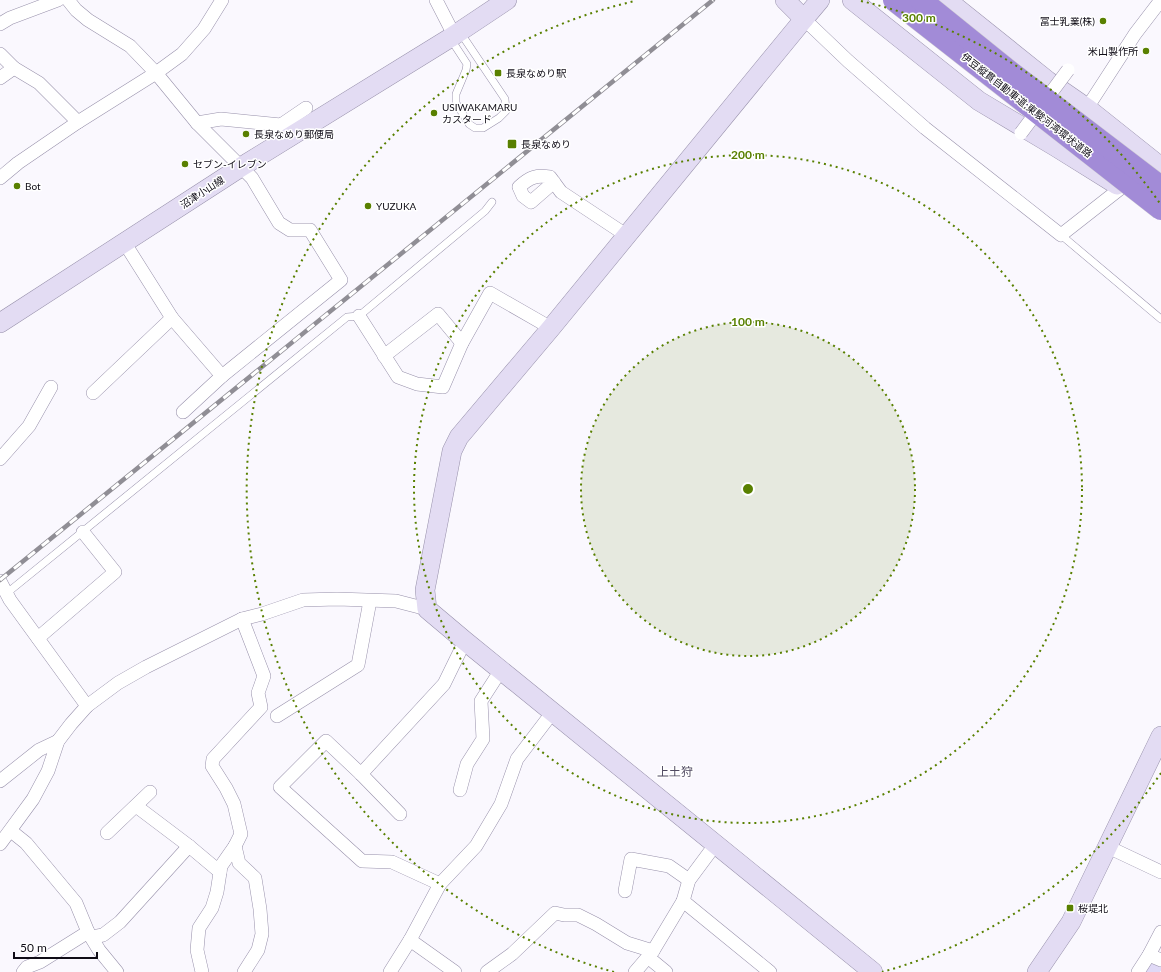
<svg xmlns="http://www.w3.org/2000/svg" width="1161" height="972" font-family="Lato,'Noto Sans JP',sans-serif">
<rect width="100%" height="100%" fill="#faf8fe"/>
<g fill="none" stroke-linecap="round" stroke-linejoin="round">
<path stroke="#e0d9f6" stroke-width="20" d="M1148 972 1152 966"/>
<defs>
<g id="lane">
<path d="M450 38 467 64 466 70 456 94V103L469 124 475 128H483L499 118 506 111 505 99 460 32"/>
<path d="M1061 235 1161 319"/>
<path d="M7 593 347 317 359 316 485 211 492 202"/>
</g>
<g id="street">
<path d="M68 0 76 10 88 20 130 46 156 73 197 123 252 178 279 223 290 230H310L341 280 222 376 183 412"/>
<path d="M436 0 454 35"/>
<path d="M804 19 848 61 925 128 1061 235 1121 188"/>
<path d="M0 24 10 18 58 0"/>
<path d="M0 54 14 68 39 83 78 122"/>
<path d="M0 78 14 68"/>
<path d="M1087 108 1135 34 1161 0"/>
<path d="M197 123 221 119 281 125 306 108"/>
<path d="M0 178 18 163 78 122 156 73 182 54 204 29 222 0"/>
<path d="M554 182 531 202 523 196 519 187C530 177 536 175 550 177L561 192 626 235"/>
<path d="M124 242 172 318 222 376"/>
<path d="M359 316 398 377 417 384 443 387 462 343 490 293 551 328"/>
<path d="M384 356 438 314 462 343"/>
<path d="M93 393 172 318"/>
<path d="M0 459 29 426 51 387"/>
<path d="M0 581 10 600 87 706"/>
<path d="M38 638 115 572 83 532"/>
<path d="M277 716 358 665 370 601"/>
<path d="M361 774 444 684 465 641"/>
<path d="M0 781 39 750 58 741"/>
<path d="M460 790 467 764 483 739 481 701 501 670"/>
<path d="M136 806 189 846"/>
<path d="M400 814 361 774 326 741 280 787 362 861 392 862 440 884"/>
<path d="M11 831 26 843 76 903 88 932 99 950 117 972"/>
<path d="M107 833 150 792"/>
<path d="M0 844 33 799 48 771 58 741 71 724 87 706 118 683 146 667 242 619 262 614 303 600 337 599 396 601 427 609"/>
<path d="M235 846 239 863 255 878 260 909 262 934 258 950 244 972"/>
<path d="M1108 847 1161 872"/>
<path d="M625 891 631 859 669 866 689 880"/>
<path d="M683 901 770 972"/>
<path d="M92 937 103 935 120 922 189 846 220 872"/>
<path d="M410 940 455 972"/>
<path d="M1149 955 1161 960"/>
<path d="M649 958 666 972"/>
<path d="M23 972 27 967 40 962 88 932"/>
<path d="M202 972 197 950 199 928 212 908 217 892 221 866 235 846 241 834 234 804 226 788 212 766 213 759 261 707 258 693 264 676 242 619"/>
<path d="M390 972 410 940 440 884 476 846 501 804 517 759 552 713"/>
<path d="M487 972 512 954 555 913 564 915H578L596 924 627 943 653 951"/>
<path d="M635 972 653 951 683 901 689 880 715 845"/>
<path d="M1138 972 1149 955 1161 932"/>
</g>
<g id="secondary">
<path d="M785 0 804 19 551 328 459 437 452 451 425 590 427 609 465 641 873 972"/>
<path d="M852 0 979 101 1056 147 1117 185"/>
<path d="M947 0 1048 81 1087 108 1161 167"/>
<path d="M804 19 820 0"/>
<path d="M0 323 241 167 450 38 507 0"/>
<path d="M1037 972 1071 922 1161 736"/>
</g>
</defs>
<use href="#lane" stroke="#9891ab" stroke-width="8"/>
<use href="#street" stroke="#9891ab" stroke-width="14"/>
<use href="#secondary" stroke="#9891ab" stroke-width="20"/>
<use href="#lane" stroke="#fff" stroke-width="7"/>
<use href="#street" stroke="#fff" stroke-width="13"/>
<use href="#secondary" stroke="#e3dcf3" stroke-width="19"/>
<defs>
<path id="rail" d="M0 580 713 0"/>
</defs>
<use href="#rail" stroke="#908e95" stroke-width="4.5"/>
<use href="#rail" stroke="#fff" stroke-width="3" stroke-dasharray="9" stroke-linecap="butt"/>
<defs>
<path id="street-bridge" d="M1021 133 1068 70"/>
<g id="highway-bridge">
<path d="M894 0 1161 209"/>
<path d="M921 0 1009 71 1161 187"/>
</g>
</defs>
<use href="#street-bridge" stroke="#9891ab" stroke-width="14" stroke-linecap="butt"/>
<use href="#highway-bridge" stroke="#d4d3d5" stroke-width="23" stroke-linecap="butt"/>
<use href="#street-bridge" stroke="#fff" stroke-width="13"/>
<use href="#highway-bridge" stroke="#a28bd7" stroke-width="22"/>
</g>
<circle cx="748" cy="489" r="167" fill="#598000" fill-opacity=".12"/>
<g fill="none" stroke="#598000" stroke-width="2" stroke-dasharray="2 4">
<circle cx="748" cy="489" r="167"/>
<circle cx="748" cy="489" r="334"/>
<path d="M1161 773A501 501 0 0 1 882 972M614 972A501 501 0 0 1 635 1M861 1A501 501 0 0 1 1161 205"/>
</g>
<g fill="#598000" stroke="#fff" stroke-width="1.5">
<circle cx="1103" cy="21" r="4"/>
<circle cx="1146" cy="51" r="4"/>
<rect x="494" y="69" width="8" height="8" rx="2"/>
<circle cx="434" cy="113" r="4"/>
<circle cx="246" cy="134" r="4"/>
<rect x="507" y="139" width="10" height="10" rx="2"/>
<circle cx="185" cy="164" r="4"/>
<circle cx="17" cy="186" r="4"/>
<circle cx="368" cy="206" r="4"/>
<rect x="1066" y="904" width="8" height="8" rx="2"/>
</g>
<g text-anchor="middle" dominant-baseline="central" stroke-width="3" stroke-linejoin="round" paint-order="stroke">
<g font-size="10" fill="#0f0c16" stroke="#fff" text-anchor="start">
<text x="1095" y="21" text-anchor="end">冨士乳業(株)</text>
<text x="1138" y="51" text-anchor="end">米山製作所</text>
<text x="506" y="73">長泉なめり駅</text>
<text x="442" y="107">USIWAKAMARU<tspan x="442" dy="12">カスタード</tspan></text>
<text x="254" y="134">長泉なめり郵便局</text>
<text x="521" y="144">長泉なめり</text>
<text x="193" y="164">セブン-イレブン</text>
<text x="25" y="186">Bot</text>
<text x="376" y="206">YUZUKA</text>
<text x="1078" y="908">桜堤北</text>
</g>
<g font-size="10" fill="#0f0c16" stroke="#fff">
<text transform="translate(1027 105) rotate(38)">伊豆縦貫自動車道;東駿河湾環状道路</text>
<text transform="translate(202 192) rotate(-33)">沼津小山線</text>
</g>
<g font-size="12" fill="#504a61" stroke="#fff">
<text x="675" y="771">上土狩</text>
</g>
</g>
<circle cx="748" cy="489" r="6" fill="#598000" stroke="#fff" stroke-width="2"/>
<g font-size="12" text-anchor="middle" font-weight="bold" fill="#598000" stroke="#fff" stroke-width="3" stroke-linejoin="round" paint-order="stroke">
<text x="919" y="22">300 m</text>
<text x="748" y="159">200 m</text>
<text x="748" y="326">100 m</text>
</g>
<path d="M14 952v6h83v-6" fill="none" stroke="#0f0c16" stroke-width="2"/>
<text x="20" y="952" font-size="12" fill="#0f0c16" stroke="#ffffff" stroke-width="3" paint-order="stroke">50 m</text>
</svg>
